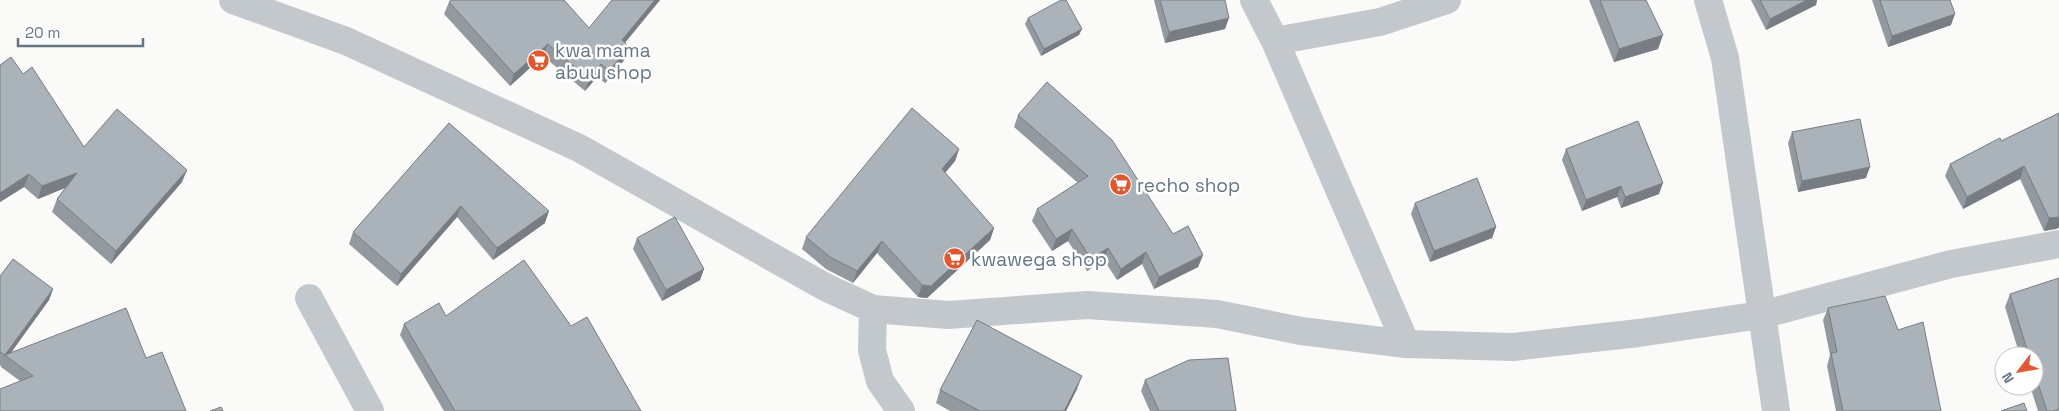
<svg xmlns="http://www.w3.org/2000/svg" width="2059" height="411" font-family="'Space Grotesk',sans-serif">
<rect width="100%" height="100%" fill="#fafaf8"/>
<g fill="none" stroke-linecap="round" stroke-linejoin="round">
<g stroke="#c3c8cc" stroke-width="28">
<path d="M233 0 346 41 579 148 827 288 873 309 948 315 1087 305 1217 314 1301 331 1406 344 1513 347 1639 333 1761 315 1951 264 2059 244"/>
<path d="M1254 0 1275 41 1406 344"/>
<path d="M1708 0 1725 58 1776 411"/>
<path d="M1275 41 1380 22 1447 0"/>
<path d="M309 298 370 411"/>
<path d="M873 309 872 350 880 381 901 411"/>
</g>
</g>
<g fill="#929a9f">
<path d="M612 0H660L625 43 629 47 625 59 605 83 597 77 585 91 543 56 510 86 444 14 449 2 589 28Z"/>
<path d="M1154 0H1225V29L1165 43Z"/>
<path d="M1589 0H1646L1658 49 1614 62Z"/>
<path d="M1751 0H1817L1816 5 1766 30Z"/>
<path d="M1872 0H1950L1951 25 1888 47Z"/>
<path d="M1028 18 1079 35 1041 56 1025 24Z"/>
<path d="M0 65 23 74 84 147 182 182 111 264 52 212 57 199 65 188 38 199 24 187 0 202Z"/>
<path d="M2059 113 2057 229 2044 231 2020 179 1963 209 1945 176 1950 164 2001 141Z"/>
<path d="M1018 115 1173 234 1203 255 1198 267 1154 289 1142 264 1117 280 1104 260 1087 271 1068 241 1052 251 1032 221 1037 209 1078 183 1014 127Z"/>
<path d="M449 123 545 223 493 260 457 217 397 286 349 244 353 232Z"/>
<path d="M1792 132 1866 178 1798 192 1788 143Z"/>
<path d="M959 149 955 161 945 173 994 228 990 240 927 298 918 297 877 253 853 283 826 269 802 249 806 237Z"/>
<path d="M1566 149 1659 194 1621 208 1617 197 1582 211 1562 160Z"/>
<path d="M1415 203 1496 227 1492 238 1430 262 1411 214Z"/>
<path d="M637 238 704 269 700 280 662 301 633 249Z"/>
<path d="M0 276 53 289 49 300 10 353 146 358 186 411 20 381 1 367 2 364 1 366H0Z"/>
<path d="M2010 294 2059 411H2038L2030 386H2034V356H2020L2005 307Z"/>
<path d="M1828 308 1898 330 1941 411H1836L1827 366 1830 355 1823 320Z"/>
<path d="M446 316 571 326 641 411H444L400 335 404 324Z"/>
<path d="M1145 380 1236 411H1150L1141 391Z"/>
<path d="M1077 389 1066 411H950L936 403 940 390Z"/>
</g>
<g fill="#777d82">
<path d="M655 0H660L617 52 622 40Z"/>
<path d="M1807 0H1817L1816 5 1766 30 1770 19Z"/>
<path d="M1955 14 1951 25 1888 47 1892 36Z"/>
<path d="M1229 18 1225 29 1165 43 1169 32Z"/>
<path d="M1082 29 1079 35 1041 56 1044 49Z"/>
<path d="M1663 35 1658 49 1614 62 1619 49Z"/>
<path d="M548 44 543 56 510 86 514 74Z"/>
<path d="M629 47 625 59 605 83 609 71Z"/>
<path d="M601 64 597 77 585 91 589 79Z"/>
<path d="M959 149 955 161 938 181 942 169Z"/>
<path d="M2024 166 2020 179 1963 209 1967 197Z"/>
<path d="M1870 167 1866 178 1798 192 1802 181Z"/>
<path d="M187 170 182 182 111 264 116 251Z"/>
<path d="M77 173 72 185 38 199 42 186Z"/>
<path d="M29 174 24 187 0 202V193Z"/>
<path d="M1663 183 1659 194 1621 208 1625 197Z"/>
<path d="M1621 186 1617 197 1582 211 1586 200Z"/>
<path d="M461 206 457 217 397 286 401 274Z"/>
<path d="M549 211 545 223 493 260 497 248Z"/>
<path d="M2059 217V228L2044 231 2049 218Z"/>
<path d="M1496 227 1492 238 1430 262 1434 251Z"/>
<path d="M994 228 990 240 927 298 918 297 922 285Z"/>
<path d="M1072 229 1068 241 1052 251 1056 239Z"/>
<path d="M882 241 877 253 853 283 857 271Z"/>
<path d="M1108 248 1104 260 1087 271 1091 259Z"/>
<path d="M1146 252 1142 264 1117 280 1121 269Z"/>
<path d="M1203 255 1198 267 1154 289 1159 277Z"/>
<path d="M704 269 700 280 662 301 666 290Z"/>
<path d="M53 289 49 300 8 357 5 355 1 366 5 355Z"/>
<path d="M1082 376 1077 389 1066 411H1064Z"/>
</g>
<g fill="#aab3b9" stroke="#777d82">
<path d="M451 0H564L589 28 612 0H655L622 40 629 47 609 71 601 64 589 79 548 44 514 74 449 2Z"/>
<path d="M1061 0H1066L1082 29 1044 49 1028 18Z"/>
<path d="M1160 0H1225L1229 18 1169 32Z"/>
<path d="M1600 0H1646L1663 35 1619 49Z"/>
<path d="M1760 0H1807L1770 19Z"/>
<path d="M1880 0H1950L1955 14 1892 36Z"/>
<path d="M11 57 23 74 32 67 84 147 117 109 187 170 116 251 57 199 77 173 42 186 29 174 0 193V65Z"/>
<path d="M1047 82 1112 140 1173 234 1188 226 1203 255 1159 277 1146 252 1121 269 1108 248 1091 259 1072 229 1056 239 1037 209 1088 176 1018 115Z"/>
<path d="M912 108 959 149 942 169 994 228 931 286 922 285 882 241 857 271 830 257 806 237Z"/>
<path d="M2059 113V217L2049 218 2024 166 1967 197 1950 164 2000 138 2001 141Z"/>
<path d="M1860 119 1870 167 1802 181 1792 132Z"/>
<path d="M1638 121 1663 183 1625 197 1621 186 1586 200 1566 149Z"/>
<path d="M449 123 549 211 497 248 461 206 401 274 353 232Z"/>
<path d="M1477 178 1496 227 1434 251 1415 203Z"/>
<path d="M675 217 704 269 666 290 637 238Z"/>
<path d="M13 259 53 289 5 355 0 352V276Z"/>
<path d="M524 260 571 326 587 317 641 411H455L404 324 439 303 446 316Z"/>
<path d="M2059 278V409L2053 411H2047L2034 371V356H2029L2010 294Z"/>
<path d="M1885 296 1898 330 1923 322 1941 411H1843L1831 353 1837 352 1828 308Z"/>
<path d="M126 308 146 358 162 352 186 411H0V389L33 376 5 355Z"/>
<path d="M977 320 1082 376 1064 411H980L940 390Z"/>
<path d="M1228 358 1236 411H1159L1145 380 1189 360Z"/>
<path d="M2024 403 2027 411H2001Z"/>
<path d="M221 407 223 411H210Z"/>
</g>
<defs>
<symbol id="supermarket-disc" viewBox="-11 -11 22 22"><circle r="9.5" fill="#e4572e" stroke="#fff"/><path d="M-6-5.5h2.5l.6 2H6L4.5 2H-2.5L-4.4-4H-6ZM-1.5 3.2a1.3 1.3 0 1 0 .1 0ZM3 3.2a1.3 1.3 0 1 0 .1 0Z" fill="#fff"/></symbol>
</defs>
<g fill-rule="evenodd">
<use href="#supermarket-disc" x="526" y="48" width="25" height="25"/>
<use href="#supermarket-disc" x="1108" y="172" width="25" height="25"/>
<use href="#supermarket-disc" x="942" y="246" width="25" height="25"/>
</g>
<g text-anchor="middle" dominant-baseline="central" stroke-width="5" stroke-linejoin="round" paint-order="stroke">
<g font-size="19" fill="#657683" stroke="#fff" text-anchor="start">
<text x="555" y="50">kwa mama<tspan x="555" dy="22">abuu shop</tspan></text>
<text x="1137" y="185">recho shop</text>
<text x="971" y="259">kwawega shop</text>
</g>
</g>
<g transform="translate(2019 371) rotate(239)"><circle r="24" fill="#ffffff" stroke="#c1c8cd"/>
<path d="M0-4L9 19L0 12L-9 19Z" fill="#e4572e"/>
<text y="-8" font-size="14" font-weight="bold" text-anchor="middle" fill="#657683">N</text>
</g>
<path d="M18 38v8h125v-8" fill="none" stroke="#657683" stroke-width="2.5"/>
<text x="25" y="38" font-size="15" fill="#657683" stroke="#ffffff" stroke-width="4" paint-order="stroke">20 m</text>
</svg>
